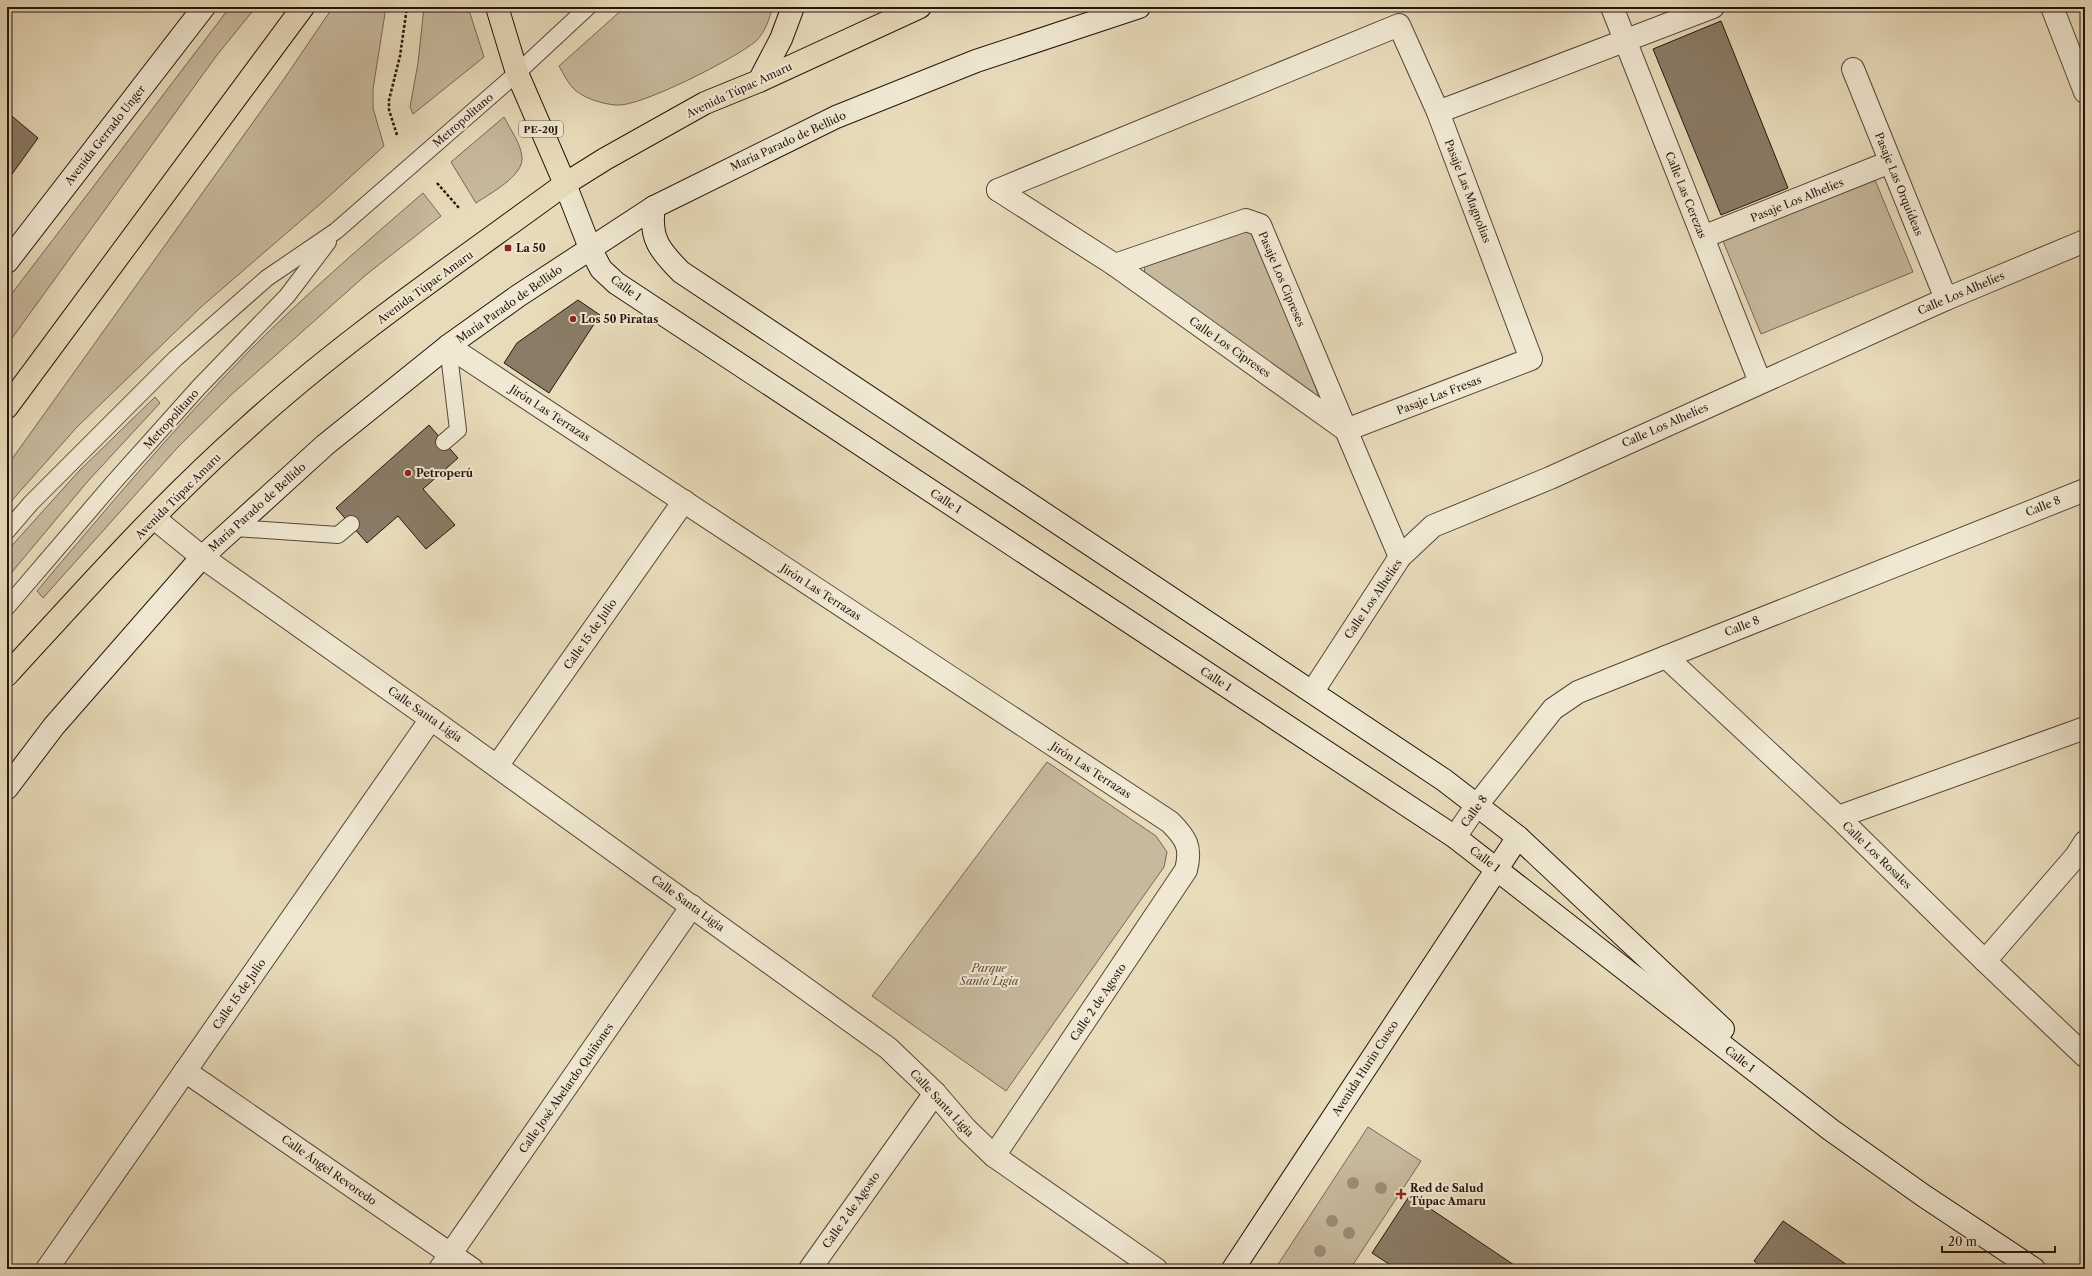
<svg xmlns="http://www.w3.org/2000/svg" width="2092" height="1276" font-family="'Libre Caslon Text',serif">
<rect width="100%" height="100%" fill="#e8dbba"/>
<filter id="stains"><feTurbulence type="fractalNoise" baseFrequency=".005" numOctaves="4"/><feColorMatrix values="0 0 0 0 .2 0 0 0 0 .09 0 0 0 0 .02 0 0 0 .5 -.17"/></filter>
<radialGradient id="worn" r=".72"><stop offset=".6" stop-color="#630" stop-opacity="0"/><stop offset="1" stop-color="#630" stop-opacity=".3"/></radialGradient>
<g fill="#c7b99d" stroke="#766756">
<path d="M230 7H256L217 55 7 345V300Z"/>
<path d="M333 7H386L373 89V108L384 146 326 199 201 307 77 427 7 506V466L284 79Z"/>
<path d="M424 7H468L484 57 413 114 410 107 418 63Z"/>
<path d="M625 7H772V9C769 20 765 32 756 41 738 57 639 108 616 105 602 104 582 98 572 87 567 81 563 73 559 66Z"/>
<path d="M504 117C510 129 521 144 522 157 524 176 489 194 476 203L451 162Z"/>
<path d="M1875 180 1913 272 1761 334 1723 241Z"/>
<path d="M423 193 441 216 367 274 231 395 178 447 43 598 37 591C106 509 175 427 250 350 305 295 364 244 423 193Z"/>
<path d="M1245 225 1255 231 1320 399 1144 280 1145 263Z"/>
<path d="M155 397 160 403 88 481 7 578V551L79 471Z"/>
<path d="M1047 762 1156 836 1167 852 1164 867 1006 1091 872 996Z"/>
<path d="M1368 1127 1421 1161 1350 1269H1275Z"/>
</g>
<g fill="#8a7c67" stroke="#25150e">
<path d="M1721 21 1788 188 1721 215 1653 49Z"/>
<path d="M7 112 38 138 7 181Z"/>
<path d="M578 300 600 315 549 393 504 363 517 343Z"/>
<path d="M429 425 458 458 423 489 455 525 426 549 398 516 367 543 336 508Z"/>
<path d="M1410 1195 1520 1269H1394L1395 1268 1372 1253Z"/>
<path d="M1783 1221 1853 1269H1765L1754 1261Z"/>
</g>
<g fill="none" stroke-linecap="round" stroke-linejoin="round">
<defs>
<g id="lane">
<path d="M444 442 458 430 448 346"/>
<path d="M235 528 338 535 351 524"/>
<path d="M7 531 31 503 175 359 267 278 336 231 517 73 588 7"/>
<path d="M7 607 114 482 199 387 287 296 328 242"/>
</g>
<g id="street">
<path d="M1612 7 1760 382"/>
<path d="M2052 7 2085 92"/>
<path d="M1853 69 1946 299"/>
<path d="M1438 112 1713 7"/>
<path d="M998 190 1399 25 1438 112 1531 359 1346 430 1260 225 1246 220 1115 265"/>
<path d="M998 190 1115 265 1346 430 1400 557"/>
<path d="M1703 237 1890 162"/>
<path d="M448 346 1170 822C1186 838 1192 847 1186 870L994 1156"/>
<path d="M154 518 202 557 431 719 888 1048 935 1093 966 1129 994 1156 1156 1269"/>
<path d="M1666 657 1838 817 1985 961 2085 1056"/>
<path d="M1313 691 1400 557 1433 526 1550 478 1946 299 2085 241"/>
<path d="M497 766 684 501"/>
<path d="M1838 817 2085 728"/>
<path d="M1455 837 1477 805 1553 709 1578 692 2085 490"/>
<path d="M1985 961 2076 856 2085 842"/>
<path d="M185 1071 472 1269"/>
<path d="M47 1269 431 719"/>
<path d="M440 1269 692 906"/>
<path d="M810 1269 935 1093"/>
</g>
<g id="secondary">
<path d="M565 184 590 248 601 269 616 283 1455 837 1831 1130 1924 1196 2034 1269"/>
<path d="M654 207C649 238 660 251 681 272L1444 780 1518 837 1723 1029"/>
<path d="M7 262 204 7"/>
<path d="M7 788 54 726 202 557 325 445 448 346 518 296 654 207 836 117 976 61 1139 7"/>
<path d="M1233 1269 1518 837"/>
</g>
<g id="primary">
<path d="M7 407 303 7"/>
<path d="M7 675C84 591 161 504 247 428 346 338 457 263 565 184"/>
</g>
<g id="highway">
<path d="M497 7 517 73 565 184 605 159 705 103 759 81 920 7"/>
<path d="M759 81 781 39 793 7"/>
</g>
</defs>
<use href="#lane" stroke="#564639" stroke-width="18"/>
<use href="#street" stroke="#564639" stroke-width="24"/>
<use href="#secondary" stroke="#25150e" stroke-width="24"/>
<use href="#primary" stroke="#25150e" stroke-width="24"/>
<use href="#highway" stroke="#25150e" stroke-width="24"/>
<g stroke="#25150e" stroke-width="2.5" stroke-dasharray="3 2" stroke-linecap="butt">
<path d="M397 135 389 110V100L400 56 407 7"/>
<path d="M437 183 459 208"/>
</g>
<use href="#lane" stroke="#f0e8d2" stroke-width="16"/>
<use href="#street" stroke="#f0e8d2" stroke-width="22"/>
<use href="#secondary" stroke="#f0e8d2" stroke-width="22"/>
<use href="#primary" stroke="#e8dbba" stroke-width="22"/>
<use href="#highway" stroke="#e8dbba" stroke-width="22"/>
</g>
<g fill="#9c8d77">
<circle cx="1353" cy="1183" r="6"/>
<circle cx="1381" cy="1188" r="6"/>
<circle cx="1332" cy="1221" r="6"/>
<circle cx="1349" cy="1233" r="6"/>
<circle cx="1320" cy="1251" r="6"/>
</g>
<g fill="#8f2418" stroke="#f0e8d2" stroke-width="1.5">
<rect x="504" y="244" width="8" height="8" rx="2"/>
<circle cx="573" cy="319" r="4"/>
<circle cx="408" cy="473" r="4"/>
<path d="M1399 1188h4v4h4v4h-4v4h-4v-4h-4v-4h4z"/>
</g>
<g text-anchor="middle" dominant-baseline="central" stroke-width="4" stroke-linejoin="round" paint-order="stroke">
<rect fill="#f0e8d2" stroke="#625449" stroke-width="1" x="519" y="121" width="44" height="16" rx="3"/>
<g font-size="10" font-weight="bold" fill="#25150e">
<text x="541" y="129">PE-20J</text>
</g>
<g font-size="11" fill="#25150e" stroke="#f0e8d2">
<text transform="translate(739 90) rotate(-25)">Avenida Túpac Amaru</text>
<text transform="translate(463 120) rotate(-41)">Metropolitano</text>
<text transform="translate(105 135) rotate(-52)">Avenida Gerrado Unger</text>
<text transform="translate(788 141) rotate(-25)">María Parado de Bellido</text>
<text transform="translate(1899 184) rotate(68)">Pasaje Las Orquídeas</text>
<text transform="translate(1468 191) rotate(69)">Pasaje Las Magnolias</text>
<text transform="translate(1686 195) rotate(68)">Calle Las Cerezas</text>
<text transform="translate(1797 200) rotate(-22)">Pasaje Los Alhelíes</text>
<text transform="translate(1282 279) rotate(67)">Pasaje Los Cipreses</text>
<text transform="translate(425 287) rotate(-36)">Avenida Túpac Amaru</text>
<text transform="translate(626 288) rotate(36)">Calle 1</text>
<text transform="translate(1961 293) rotate(-23)">Calle Los Alhelíes</text>
<text transform="translate(509 304) rotate(-35)">María Parado de Bellido</text>
<text transform="translate(1230 347) rotate(35)">Calle Los Cipreses</text>
<text transform="translate(1439 395) rotate(-21)">Pasaje Las Fresas</text>
<text transform="translate(550 413) rotate(33)">Jirón Las Terrazas</text>
<text transform="translate(171 419) rotate(-48)">Metropolitano</text>
<text transform="translate(1665 425) rotate(-24)">Calle Los Alhelíes</text>
<text transform="translate(178 496) rotate(-45)">Avenida Túpac Amaru</text>
<text transform="translate(946 501) rotate(33)">Calle 1</text>
<text transform="translate(2043 506) rotate(-22)">Calle 8</text>
<text transform="translate(257 507) rotate(-42)">María Parado de Bellido</text>
<text transform="translate(821 592) rotate(33)">Jirón Las Terrazas</text>
<text transform="translate(1373 599) rotate(-56)">Calle Los Alhelíes</text>
<text transform="translate(1742 626) rotate(-22)">Calle 8</text>
<text transform="translate(590 634) rotate(-55)">Calle 15 de Julio</text>
<text transform="translate(1216 679) rotate(33)">Calle 1</text>
<text transform="translate(425 714) rotate(35)">Calle Santa Ligia</text>
<text transform="translate(1091 770) rotate(33)">Jirón Las Terrazas</text>
<text transform="translate(1474 811) rotate(-54)">Calle 8</text>
<text transform="translate(1877 855) rotate(44)">Calle Los Rosales</text>
<text transform="translate(1485 859) rotate(37)">Calle 1</text>
<text transform="translate(688 903) rotate(36)">Calle Santa Ligia</text>
<text transform="translate(239 994) rotate(-55)">Calle 15 de Julio</text>
<text transform="translate(1098 1002) rotate(-56)">Calle 2 de Agosto</text>
<text transform="translate(1740 1059) rotate(38)">Calle 1</text>
<text transform="translate(1365 1068) rotate(-57)">Avenida Hurin Cusco</text>
<text transform="translate(566 1088) rotate(-55)">Calle José Abelardo Quiñones</text>
<text transform="translate(942 1103) rotate(47)">Calle Santa Ligia</text>
<text transform="translate(329 1170) rotate(35)">Calle Ángel Revoredo</text>
<text transform="translate(851 1210) rotate(-55)">Calle 2 de Agosto</text>
</g>
<g font-size="11" font-weight="bold" fill="#25150e" stroke="#f0e8d2" text-anchor="start">
<text x="516" y="248">La 50</text>
<text x="581" y="319">Los 50 Piratas</text>
<text x="416" y="473">Petroperú</text>
<text x="1410" y="1188">Red de Salud<tspan x="1410" dy="13">Túpac Amaru</tspan></text>
</g>
<g font-size="11" font-style="italic" fill="#5e4e40" stroke="#f0e8d2">
<text x="989" y="968">Parque<tspan x="989" dy="13">Santa Ligia</tspan></text>
</g>
</g>
<rect width="2092" height="1276" fill="none" stroke="#e8dbba" stroke-width="24"/>
<rect x="8" y="8" width="2076" height="1260" fill="none" stroke="#25150e" stroke-width="2"/>
<rect x="12" y="12" width="2068" height="1252" fill="none" stroke="#25150e"/>
<path d="M1942 1246v6h113v-6" fill="none" stroke="#25150e" stroke-width="2"/>
<text x="1948" y="1246" font-size="12" fill="#25150e" stroke="#f0e8d2" stroke-width="3" paint-order="stroke">20 m</text>
<rect width="100%" height="100%" filter="url(#stains)"/>
<rect width="100%" height="100%" fill="url(#worn)"/>
</svg>
